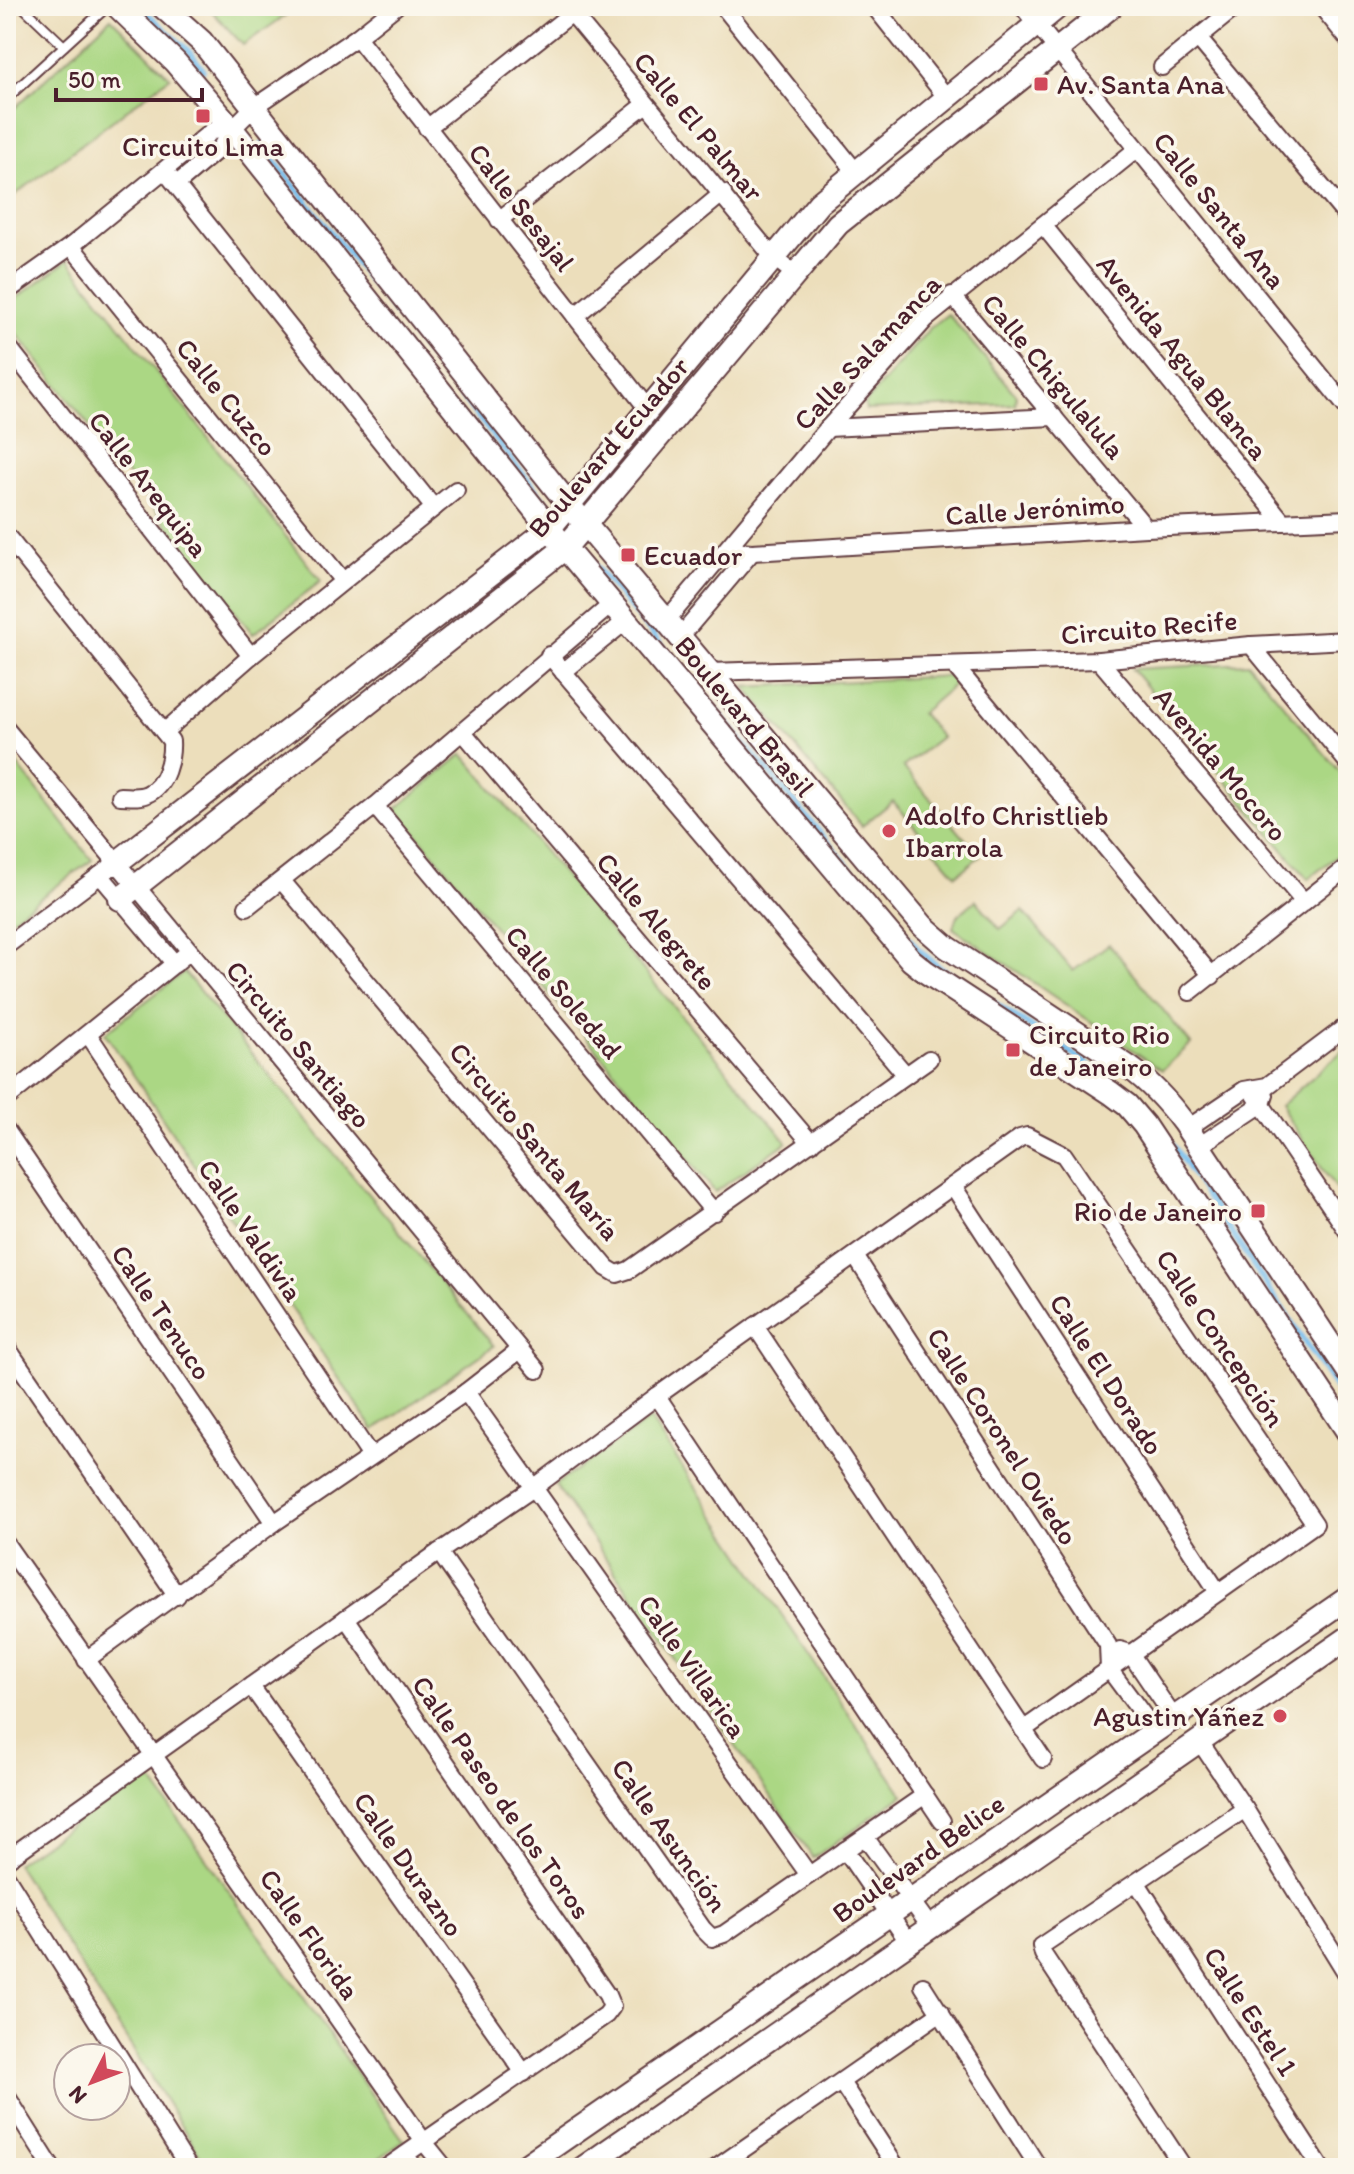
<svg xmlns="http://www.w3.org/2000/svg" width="1354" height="2174" font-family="Itim,sans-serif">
<rect width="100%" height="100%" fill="#fbf7ec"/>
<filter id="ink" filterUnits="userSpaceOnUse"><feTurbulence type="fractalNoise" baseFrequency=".0125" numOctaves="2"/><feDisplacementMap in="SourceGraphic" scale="16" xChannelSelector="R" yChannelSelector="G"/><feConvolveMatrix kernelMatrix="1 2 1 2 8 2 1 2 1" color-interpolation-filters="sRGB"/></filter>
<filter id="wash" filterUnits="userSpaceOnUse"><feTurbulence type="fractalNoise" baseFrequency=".006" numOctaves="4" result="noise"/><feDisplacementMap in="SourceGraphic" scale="32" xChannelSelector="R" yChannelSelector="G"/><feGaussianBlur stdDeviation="1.8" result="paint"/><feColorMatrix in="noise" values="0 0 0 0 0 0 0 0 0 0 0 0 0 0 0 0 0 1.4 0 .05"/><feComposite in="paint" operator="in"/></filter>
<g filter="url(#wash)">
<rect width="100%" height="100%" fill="#ecdebb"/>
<g fill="#abd784" stroke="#7a7b58" stroke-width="2">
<path d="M207 6H299L243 45Z"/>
<path d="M111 18 170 77 6 202V116Z"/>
<path d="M68 260 321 581 253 634 6 320V306Z"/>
<path d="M948 314 1016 395 1015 404 866 410 865 405 867 401 929 329Z"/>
<path d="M1248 663 1348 781V847L1308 879 1132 669Z"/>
<path d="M949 676 956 683 921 713 941 737 903 767 980 856 956 875 893 801 862 826 745 687Z"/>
<path d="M6 750 92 860 6 923Z"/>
<path d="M463 754 787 1142 715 1192 396 809Z"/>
<path d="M976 900 1000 929 1023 911 1073 971 1109 944 1191 1044 1162 1070 953 928 957 916Z"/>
<path d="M184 972 494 1346 374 1430 105 1033Z"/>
<path d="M1348 1046V1207L1280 1106Z"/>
<path d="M650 1419 903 1795 813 1858 555 1485Z"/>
<path d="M146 1773 404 2141 365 2168H208L16 1864Z"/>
</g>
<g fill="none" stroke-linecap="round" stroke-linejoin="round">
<g stroke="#77bfef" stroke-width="6">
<path d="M139 6 191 53 203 70"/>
<path d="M262 145 548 505"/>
<path d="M585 554 918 949 935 964 1124 1088 1148 1108 1348 1407"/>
</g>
</g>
</g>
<g filter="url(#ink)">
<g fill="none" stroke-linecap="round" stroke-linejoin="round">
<defs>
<g id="lane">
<path d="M22 6 64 46"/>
<path d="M6 99 108 6"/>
</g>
<g id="street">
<path d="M566 6 773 257 795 274"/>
<path d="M723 6 856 172"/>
<path d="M874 6 947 98"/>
<path d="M1022 6 1348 409"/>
<path d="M1321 6 1348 39"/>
<path d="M357 37 647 408"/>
<path d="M1198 38 1348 218"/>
<path d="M1162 67 1237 6"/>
<path d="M427 128 572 13"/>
<path d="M165 171 434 508"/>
<path d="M177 184 221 147 232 129 253 108 357 37 396 6"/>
<path d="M499 220 646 104"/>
<path d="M1043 225 1283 522"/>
<path d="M71 246 343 581"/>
<path d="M6 292 71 246 212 131 232 129"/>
<path d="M952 295 1146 528"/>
<path d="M575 316 723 193"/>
<path d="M6 344 251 656"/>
<path d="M828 428 1054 417"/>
<path d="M6 535 171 741C172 758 166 786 147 794 140 798 128 796 120 796"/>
<path d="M726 550 752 552 1146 528 1348 519"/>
<path d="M666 621 828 428 926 319 1137 149"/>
<path d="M680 637 752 552"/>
<path d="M1251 645 1348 763"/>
<path d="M549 655 906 1075"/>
<path d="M1099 660 1304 902"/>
<path d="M954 665 1212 976"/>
<path d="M563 672 626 621"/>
<path d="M709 672 1099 660 1251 645 1348 640"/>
<path d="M6 729 537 1370"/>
<path d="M164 732 251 656 456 490"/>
<path d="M463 732 811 1143"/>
<path d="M375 806 714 1212"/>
<path d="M100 875 175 964"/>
<path d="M282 881 607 1268 617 1274 629 1270 929 1059"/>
<path d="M247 907 375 806 612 604"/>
<path d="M6 946 115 864"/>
<path d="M1190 992 1348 867"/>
<path d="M88 1034 370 1455"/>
<path d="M1251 1089 1348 1232"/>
<path d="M6 1099 189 952"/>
<path d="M1188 1128 1244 1090 1267 1086 1348 1025"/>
<path d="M6 1130 274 1523"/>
<path d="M1199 1146 1262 1104 1265 1095"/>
<path d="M953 1186 1218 1592"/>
<path d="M855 1256 1108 1645 1109 1669 1155 1731"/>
<path d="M755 1326 1043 1759"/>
<path d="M6 1346 177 1596"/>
<path d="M466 1392 809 1875"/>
<path d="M657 1396 942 1821"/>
<path d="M6 1544 424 2142 445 2168"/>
<path d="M439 1552 703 1929 712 1938 724 1934 925 1795"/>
<path d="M346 1618 607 1995 612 2007 606 2015 386 2168"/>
<path d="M1120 1650 1130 1653 1174 1718"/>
<path d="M86 1660 274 1523 466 1392 520 1350"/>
<path d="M251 1686 524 2073"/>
<path d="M1200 1742 1245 1809 1348 1976"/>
<path d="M865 1837 931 1928"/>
<path d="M845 1850 909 1943"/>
<path d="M6 1860 439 1552 535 1487 657 1396 1020 1138 1027 1136 1064 1155 1315 1524 1023 1730"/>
<path d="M6 1876 189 2168"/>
<path d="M1137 1883 1321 2168"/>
<path d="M923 1986 1039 2168"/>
<path d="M841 2082 897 2168"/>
<path d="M6 2095 52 2168"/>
<path d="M405 2155 415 2168"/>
<path d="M716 2168 941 2012"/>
<path d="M1184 2168 1043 1954 1041 1946 1245 1809"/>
</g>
<g id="secondary">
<path d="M117 6 175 62 232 129 565 548 911 960 926 972 1111 1093 1127 1105 1144 1125 1348 1432"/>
<path d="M162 6 202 42 569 505 923 926 947 947 1130 1068C1151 1083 1167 1101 1183 1122L1348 1371"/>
<path d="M115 864 549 529 819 203 1059 6"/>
<path d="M120 899 565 548 838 224 1112 6"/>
<path d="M522 2168 1348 1598"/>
<path d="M583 2168 1348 1638"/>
</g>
</defs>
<use href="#lane" stroke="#623c41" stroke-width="12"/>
<use href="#street" stroke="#623c41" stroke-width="20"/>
<use href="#secondary" stroke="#623c41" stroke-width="26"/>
<use href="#lane" stroke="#fff" stroke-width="8"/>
<use href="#street" stroke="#fff" stroke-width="16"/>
<use href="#secondary" stroke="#fff" stroke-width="22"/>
</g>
</g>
<g fill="#d1495b" stroke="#fbf7ec" stroke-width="3">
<rect x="1033" y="76" width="16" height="16" rx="4"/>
<rect x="195" y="108" width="16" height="16" rx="4"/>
<rect x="620" y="547" width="16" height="16" rx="4"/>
<circle cx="889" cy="831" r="8"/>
<rect x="1005" y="1042" width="16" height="16" rx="4"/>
<rect x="1250" y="1203" width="16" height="16" rx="4"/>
<circle cx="1280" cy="1716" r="8"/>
</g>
<g text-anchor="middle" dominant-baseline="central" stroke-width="7" stroke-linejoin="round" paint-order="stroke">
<g font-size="28" fill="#4a1f2b" stroke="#fbf7ec" text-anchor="start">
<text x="1057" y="84">Av. Santa Ana</text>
<text x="203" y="146" text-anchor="middle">Circuito Lima</text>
<text x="644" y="555">Ecuador</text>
<text x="905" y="815">Adolfo Christlieb<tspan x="905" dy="32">Ibarrola</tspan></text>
<text x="1029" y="1034">Circuito Rio<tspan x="1029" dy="32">de Janeiro</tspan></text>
<text x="1242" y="1211" text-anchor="end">Rio de Janeiro</text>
<text x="1264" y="1716" text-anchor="end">Agustin Yáñez</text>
</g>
<g font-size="28" fill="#4a1f2b" stroke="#fbf7ec">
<text transform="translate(699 126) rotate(50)">Calle El Palmar</text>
<text transform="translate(522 207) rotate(52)">Calle Sesajal</text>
<text transform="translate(1220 210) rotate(51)">Calle Santa Ana</text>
<text transform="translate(867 352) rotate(-47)">Calle Salamanca</text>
<text transform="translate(1183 357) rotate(51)">Avenida Agua Blanca</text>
<text transform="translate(1054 376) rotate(50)">Calle Chigulalula</text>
<text transform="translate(227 397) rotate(51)">Calle Cuzco</text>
<text transform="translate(608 447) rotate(-49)">Boulevard Ecuador</text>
<text transform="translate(149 484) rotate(52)">Calle Arequipa</text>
<text transform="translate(1035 509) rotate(-4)">Calle Jerónimo</text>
<text transform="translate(1149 627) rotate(-5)">Circuito Recife</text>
<text transform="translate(745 716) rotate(50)">Boulevard Brasil</text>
<text transform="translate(1221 764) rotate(50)">Avenida Mocoro</text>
<text transform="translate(657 921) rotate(50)">Calle Alegrete</text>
<text transform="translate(564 992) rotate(50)">Calle Soledad</text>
<text transform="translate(299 1044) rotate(50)">Circuito Santiago</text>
<text transform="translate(535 1141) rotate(50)">Circuito Santa María</text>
<text transform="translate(251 1230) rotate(56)">Calle Valdivia</text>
<text transform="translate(162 1312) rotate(56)">Calle Tenuco</text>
<text transform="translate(1221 1338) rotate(56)">Calle Concepción</text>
<text transform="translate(1107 1374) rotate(57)">Calle El Dorado</text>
<text transform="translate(1003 1436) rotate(57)">Calle Coronel Oviedo</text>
<text transform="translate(693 1666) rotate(55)">Calle Villarica</text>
<text transform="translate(502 1797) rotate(55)">Calle Paseo de los Toros</text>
<text transform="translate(670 1835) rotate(55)">Calle Asunción</text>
<text transform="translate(918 1858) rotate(-35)">Boulevard Belice</text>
<text transform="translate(409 1864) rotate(55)">Calle Durazno</text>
<text transform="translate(310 1934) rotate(55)">Calle Florida</text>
<text transform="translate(1251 2011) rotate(57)">Calle Estel 1</text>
</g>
</g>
<rect width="1354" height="2174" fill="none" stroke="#fbf7ec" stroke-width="32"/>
<g transform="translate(92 2082) rotate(228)"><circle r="38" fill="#fbf7ec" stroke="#b4a19f" stroke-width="2"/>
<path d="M0-6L14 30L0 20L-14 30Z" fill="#d1495b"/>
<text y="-12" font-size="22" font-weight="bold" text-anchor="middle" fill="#4a1f2b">N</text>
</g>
<path d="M56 88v12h146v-12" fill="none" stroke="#4a1f2b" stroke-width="4"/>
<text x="68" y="88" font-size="24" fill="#4a1f2b" stroke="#fbf7ec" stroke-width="6" paint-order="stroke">50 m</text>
</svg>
